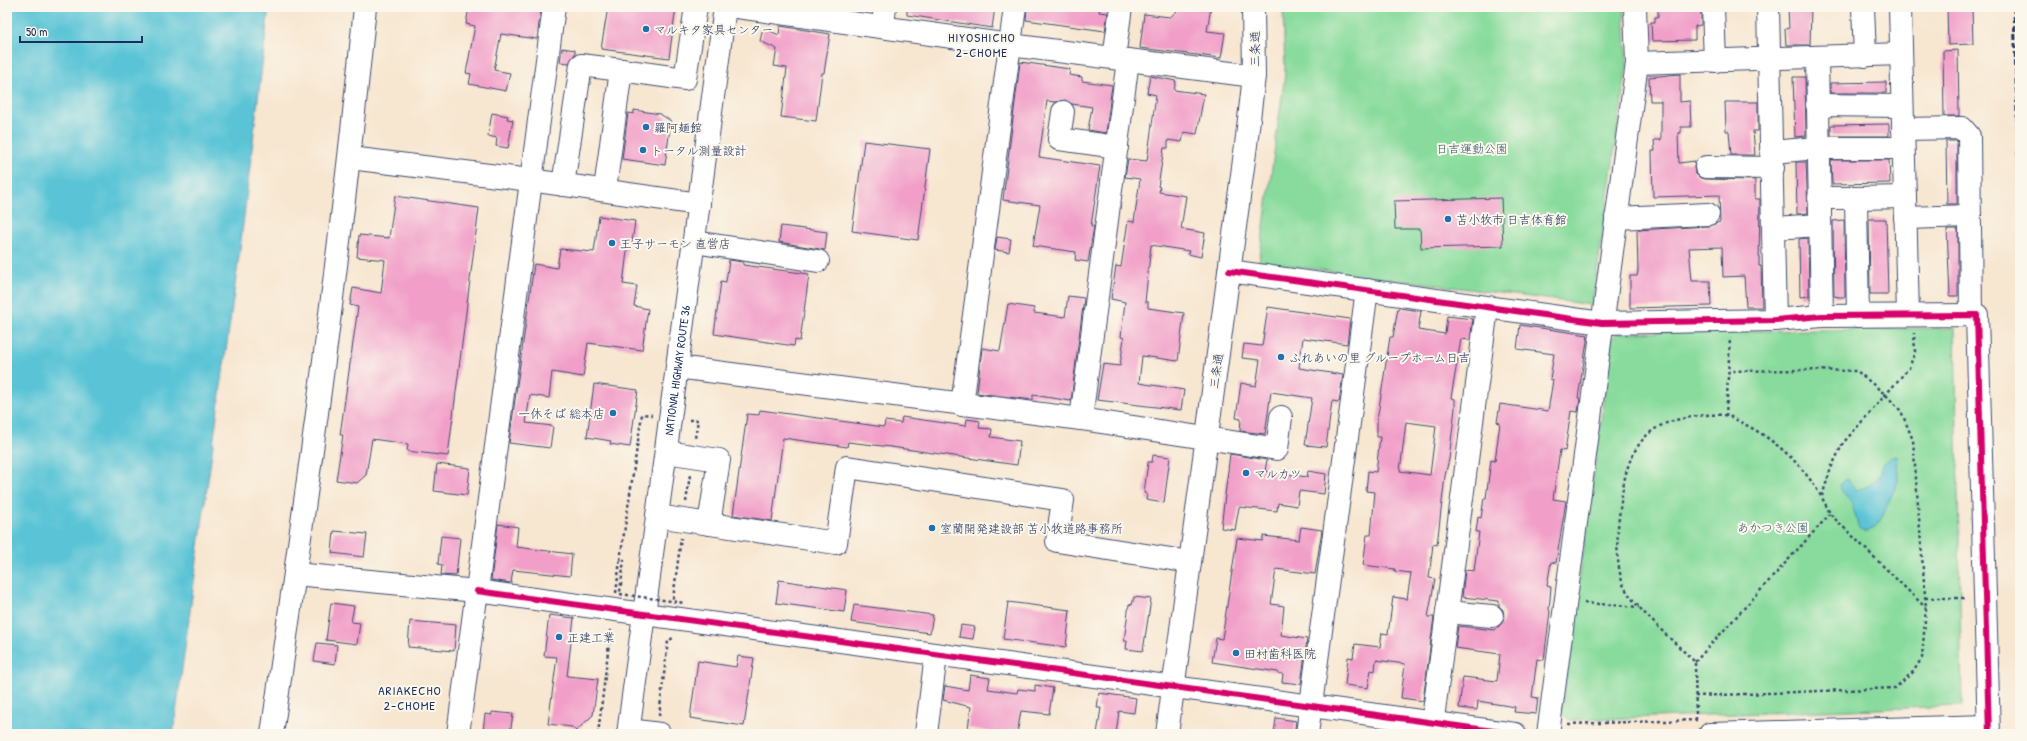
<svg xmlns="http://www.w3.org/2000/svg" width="2027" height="741" font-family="'Patrick Hand','Klee One',sans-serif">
<rect width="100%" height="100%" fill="#fbf7ec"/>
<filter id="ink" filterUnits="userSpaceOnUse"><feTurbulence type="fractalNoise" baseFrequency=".025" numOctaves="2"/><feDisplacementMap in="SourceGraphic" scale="8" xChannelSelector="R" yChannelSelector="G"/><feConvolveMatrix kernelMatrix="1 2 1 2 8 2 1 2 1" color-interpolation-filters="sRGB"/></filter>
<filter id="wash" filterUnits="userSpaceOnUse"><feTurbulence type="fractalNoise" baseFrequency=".012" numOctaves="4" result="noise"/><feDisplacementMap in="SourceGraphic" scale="16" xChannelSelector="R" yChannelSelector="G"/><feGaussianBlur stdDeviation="0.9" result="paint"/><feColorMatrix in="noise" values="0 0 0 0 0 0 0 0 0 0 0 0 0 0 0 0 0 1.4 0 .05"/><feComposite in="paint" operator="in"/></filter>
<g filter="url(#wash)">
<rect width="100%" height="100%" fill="#f7e6d0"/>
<g fill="#88db9c" stroke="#52857d">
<path d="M1283 7H1624L1627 65 1592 305 1259 262 1285 74Z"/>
<path d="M1955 328 1962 706 1570 720 1561 713 1612 338 1617 333Z"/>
</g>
<g fill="#5ac4d6" stroke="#3a7a9a">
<path d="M7 7H269L240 249 173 734H7Z"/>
<path d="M1897 456 1898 481 1881 519 1874 528 1866 532 1859 528 1851 502 1842 492 1840 485 1843 481 1848 479 1856 490C1868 488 1884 478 1882 464L1891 457Z"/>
</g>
<g id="blocks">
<g fill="#f19fc8" fill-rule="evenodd">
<path d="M469 7H541L537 39 501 34 494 70 510 73 506 91 469 84 471 74 466 73 475 26 466 24Z"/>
<path d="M608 7H676L669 58 601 49Z"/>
<path d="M907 7H995L992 28 907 15Z"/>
<path d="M1027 7H1100L1099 12 1108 13 1105 31 1026 20Z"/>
<path d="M1182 7H1211L1207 31 1225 33 1221 58 1140 48 1144 14 1170 17Z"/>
<path d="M1658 7H1701V25L1695 26V40L1652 41 1651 22H1655V17H1658Z"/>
<path d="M1788 7H1811L1810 45H1786L1785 29 1789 28Z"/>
<path d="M1947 7H1972L1973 44 1948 45Z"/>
<path d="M780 26 830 34 824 73H822L816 121 781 117 787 68 774 66 777 49 760 41 763 28 779 35Z"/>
<path d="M562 48 575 50V54L569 63 560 62Z"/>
<path d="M1958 50 1959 116H1944L1943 51Z"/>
<path d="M1020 62 1070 69 1069 75 1082 77V81L1112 85 1106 133 1088 130 1092 107 1072 104 1065 100 1056 102 1047 101 1039 157 1100 166 1091 226H1094L1088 262 1075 260 1076 252 1033 246 1040 205 1003 200Z"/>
<path d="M1680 74V102L1690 101 1691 127H1681V133H1678L1679 163 1695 161 1694 167 1695 173 1699 177 1705 179 1755 180V199H1760L1759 266H1761L1762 307H1746L1744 276 1723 277 1722 247 1689 248 1692 281H1710L1711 306 1630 308V276H1637L1638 271 1637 230 1709 226 1720 222 1719 195 1653 197 1652 151H1655L1654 140H1661V101H1650L1649 77Z"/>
<path d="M1150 76 1176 81 1174 90 1204 94 1197 134 1184 132 1182 142 1168 140V148H1164L1158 187H1160L1159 192 1186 196 1181 229 1205 233 1201 257 1188 254 1189 251 1151 245 1145 302H1148V308L1184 313 1178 361 1142 356 1139 383 1184 390 1181 410 1097 400 1103 364 1120 366 1124 338 1121 337 1125 302 1111 299 1116 266 1121 267 1128 221 1134 222 1140 179 1125 177 1128 159 1147 161 1156 95 1147 93Z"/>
<path d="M1793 77H1805L1806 136 1795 137Z"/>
<path d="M1886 82V93H1830V83Z"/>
<path d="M1725 102H1758V131H1753L1755 155H1731L1729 131H1726Z"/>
<path d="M634 110 660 114 671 121 665 165 622 159 628 113 634 114Z"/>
<path d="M492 113 508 116 507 119 513 120 508 148 496 146 497 138 488 136Z"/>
<path d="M1889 124V136H1831V125Z"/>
<path d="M864 141 930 149 918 240 852 231Z"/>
<path d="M1946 141H1957V204H1947Z"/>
<path d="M1831 160H1889L1890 183 1832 184Z"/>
<path d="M1796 162H1806L1808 213 1797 214Z"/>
<path d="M395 196 479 208 448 456 407 451 408 444 372 439 366 475 357 483 336 480 343 435H340L358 307 350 305 353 288 381 293 385 260 357 257 359 235 389 238Z"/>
<path d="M1501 198 1503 246 1421 248 1420 229H1395L1394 201Z"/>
<path d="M599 216 635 221 632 243H628L623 284 637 286 634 306 648 309 642 350 588 343 583 377 552 372 549 398 530 395 526 423 553 426 550 448 509 443 534 264 557 268 560 249 594 252Z"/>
<path d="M1869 219H1886L1888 294H1870Z"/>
<path d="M1844 220 1845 297H1839L1834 296 1833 221Z"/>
<path d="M781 226 827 232 825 250 779 242Z"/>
<path d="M1947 229H1958V296H1950Z"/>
<path d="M997 237 1011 239 1009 252 995 250Z"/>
<path d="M1808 238 1809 296 1800 297 1799 239Z"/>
<path d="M729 260 743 262V265L809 274 800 341 795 340 794 346 714 334 721 281 726 282Z"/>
<path d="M1068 296 1084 298 1071 401 1033 395V400L977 393 982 348 1000 351 1008 304 1034 308V313L1065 317Z"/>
<path d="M1268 307 1350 319 1347 344 1303 338 1299 368 1343 375 1339 402 1332 401 1326 447 1305 445 1312 398 1271 392 1265 434 1240 431 1241 419 1236 418 1241 383 1256 386 1260 360 1242 358 1244 344 1262 346Z"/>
<path d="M1398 308 1421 311 1418 330 1445 334 1447 316 1473 319 1470 340 1461 339 1451 398 1455 399V408L1449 459 1445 476 1437 545 1433 544 1429 578 1435 579 1428 617H1434L1423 701 1401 698 1405 664 1376 660 1375 671 1371 670 1368 688 1345 685 1348 657 1353 658 1355 644 1380 647 1382 633 1388 634 1393 597 1407 599 1411 573 1394 571 1395 569 1363 565 1367 535H1371L1375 492 1366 491 1368 471 1376 472 1380 437H1377V421L1390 337H1393ZM1406 422 1436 426 1430 475 1400 471Z"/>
<path d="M1520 325 1588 335 1578 398 1580 399 1578 412 1571 411 1565 451 1560 450 1553 499 1566 501 1556 563 1551 562 1547 586 1551 587 1549 610 1550 611 1544 660 1537 659 1532 697 1538 698 1536 714 1514 712 1515 707 1478 701 1477 710 1459 708 1463 677 1497 681 1500 654 1455 648 1458 626 1495 630 1502 623 1504 617 1503 610 1499 606V601L1462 597 1465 570 1474 571 1479 532H1476L1478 517 1481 518 1484 498H1486L1491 460 1495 461 1500 423 1497 422 1500 404 1548 411 1553 380 1550 379 1554 354 1517 349Z"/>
<path d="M594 384 638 390 630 447 610 444 611 441 587 437Z"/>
<path d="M760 410 884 427 885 421 901 423 902 417 966 426 967 419 980 421 979 428 992 429 991 437 1020 441 1017 465 891 447 848 442 847 447 783 438 772 521 733 515 747 414 759 415Z"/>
<path d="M1230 454 1267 460 1265 471 1307 477 1308 471 1326 474 1324 494 1299 491 1297 506 1278 503 1277 511 1239 507 1235 530 1221 528Z"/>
<path d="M1153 455 1170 457 1164 503 1146 500 1147 494 1144 493 1148 462H1152Z"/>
<path d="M437 464 470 468 467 495 434 491Z"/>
<path d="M498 524 518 527 516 547 572 554 570 576 513 570 511 583 491 580Z"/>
<path d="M1301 527 1322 530 1315 574 1276 569 1271 604 1284 606 1281 635 1307 639 1301 684 1282 682 1283 674 1278 673V672L1212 662 1216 638 1222 639 1237 538 1263 541V536L1299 540Z"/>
<path d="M334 531 367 534 364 557 332 553Z"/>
<path d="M441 536 460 538 456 576 441 575 442 565 438 564Z"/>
<path d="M779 580 847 590 844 612 776 603Z"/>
<path d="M1134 597 1151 599 1143 651 1126 649 1127 641H1124L1129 604 1132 605Z"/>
<path d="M1008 602 1070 610 1066 647 1003 639Z"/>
<path d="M331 603 354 606 351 622 360 623 357 644 326 640Z"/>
<path d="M854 605 933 615 930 633 851 622Z"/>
<path d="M549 615 574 618 567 676 598 679 593 715 576 731 572 727 548 724 557 657 544 656Z"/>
<path d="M410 621 456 625 454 651 408 647Z"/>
<path d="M961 625 975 627 973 639 959 637Z"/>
<path d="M317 643 337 645 335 664 314 661Z"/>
<path d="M738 656 754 658 744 726 690 718 698 661 736 667Z"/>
<path d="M970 675 990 678 988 689 1017 693 1018 689 1035 691V685L1053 688 1049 714 1021 711 1017 734H998V733L968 728 971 707 943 700 945 686 968 690Z"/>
<path d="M1099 693 1136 698 1134 713 1119 711 1116 734H1097L1101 708H1097Z"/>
<path d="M492 712 513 714 510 734 483 731 485 714 492 715Z"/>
<path d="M1276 718 1296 721 1294 734H1274Z"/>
</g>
</g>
</g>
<g filter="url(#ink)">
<use href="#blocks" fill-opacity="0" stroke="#3c4a6f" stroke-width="1"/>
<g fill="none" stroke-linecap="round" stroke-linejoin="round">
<defs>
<g id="minor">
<path d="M737 7 1010 45 1254 76"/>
<path d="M1713 7 1715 61"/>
<path d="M1768 7 1775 320"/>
<path d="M1863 7 1865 56"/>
<path d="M1900 7 1908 315"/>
<path d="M883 26 885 7"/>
<path d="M1114 58 1121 7"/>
<path d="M1817 58 1822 316"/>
<path d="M1637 63 1901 54"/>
<path d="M1817 105 1902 106"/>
<path d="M1063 112 1059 139 1117 147"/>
<path d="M1903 129 1962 128 1969 136 1971 315"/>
<path d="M1772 152 1818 148H1903"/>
<path d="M350 158 530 180 699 204"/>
<path d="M1706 167 1773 168"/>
<path d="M563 185 581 65 621 70"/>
<path d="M605 189 621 70 685 79 696 7"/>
<path d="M1819 198H1856L1858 316"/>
<path d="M1856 198 1905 197"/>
<path d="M1616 218 1708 214"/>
<path d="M1905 218 1970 216"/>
<path d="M1774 228 1820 225"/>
<path d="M694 242 818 261"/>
<path d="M1229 271 1602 323 1775 320 1822 316 1977 315 1989 734"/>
<path d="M677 367 1081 419 1277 449 1281 417"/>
<path d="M962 405 1015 7"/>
<path d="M1081 419 1128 60"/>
<path d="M666 452 719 460 709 524"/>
<path d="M657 516 836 543 847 467 1063 500 1057 541 1190 562"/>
<path d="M295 574 477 591 1515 734"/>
<path d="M1447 612 1492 616"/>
<path d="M629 730 660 734"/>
<path d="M272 734C307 492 341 250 365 7"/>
<path d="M458 734 554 7"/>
<path d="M926 734 936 655"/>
<path d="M1167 734 1246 145 1254 76 1253 7"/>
<path d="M1307 734 1367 290"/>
<path d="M1431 734 1487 308"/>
<path d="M1548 734 1637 63 1635 7"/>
<path d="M1710 734 1988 726"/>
</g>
<g id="highway">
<path id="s1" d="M628 734 725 7"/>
</g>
</defs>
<use href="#minor" stroke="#3c4a6f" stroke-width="24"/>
<use href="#highway" stroke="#3c4a6f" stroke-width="24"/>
<g stroke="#3c4a6f" stroke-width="2.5" stroke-dasharray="3 3" stroke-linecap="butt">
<path d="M1726 416 1730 338"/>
<path d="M689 420H698L695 438"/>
<path d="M1822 496 1831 468 1843 443 1909 368 1915 352 1914 333"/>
<path d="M686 502 690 475"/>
<path d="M620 560 642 414 652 415"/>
<path d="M616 593 620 560H624L620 592"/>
<path d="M1925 598H1967"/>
<path d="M673 599 681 538"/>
<path d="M1584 603 1639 607"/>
<path d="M1695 662 1830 514"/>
<path d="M1695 696 1895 688 1913 672 1922 658 1926 608 1913 440 1901 411 1886 395 1857 371 1805 370 1729 371"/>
<path d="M659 716 668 641 673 638"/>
<path d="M1696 720 1695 662C1678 645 1631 605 1623 584 1615 561 1617 533 1620 509 1623 487 1625 465 1638 446 1649 429 1666 421 1686 418 1698 415 1712 414 1725 415 1731 416 1738 421 1744 424 1782 443 1813 475 1830 514L1926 608"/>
<path d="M1568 724 1697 720"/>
<path d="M598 734 611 627"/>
</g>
<use href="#minor" stroke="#fff" stroke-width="22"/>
<use href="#highway" stroke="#fff" stroke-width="22"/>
<path stroke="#1b2f5e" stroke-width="3" stroke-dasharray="6 3" stroke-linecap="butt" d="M2014 7 2020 219"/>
<path stroke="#3c4a6f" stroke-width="2.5" stroke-dasharray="3 3" stroke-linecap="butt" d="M620 594 685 603"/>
<defs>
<g id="cycleway">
<path d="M1229 271 1602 323 1775 320 1822 316 1977 315 1989 734"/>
<path d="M477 591 1515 734"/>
</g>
</defs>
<use href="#cycleway" stroke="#fbf7ec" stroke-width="8"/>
<use href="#cycleway" stroke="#d6006c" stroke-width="6"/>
</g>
</g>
<g fill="#1f6fb2" stroke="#fbf7ec" stroke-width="1.5">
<circle cx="646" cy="29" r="4"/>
<circle cx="646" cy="127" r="4"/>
<circle cx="643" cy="150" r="4"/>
<circle cx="1448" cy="219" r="4"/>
<circle cx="612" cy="243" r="4"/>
<circle cx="1281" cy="357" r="4"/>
<circle cx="613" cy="413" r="4"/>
<circle cx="1246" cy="473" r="4"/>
<circle cx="932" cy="528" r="4"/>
<circle cx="559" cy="637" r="4"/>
<circle cx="1236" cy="653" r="4"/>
</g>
<g text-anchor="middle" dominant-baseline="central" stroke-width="4" stroke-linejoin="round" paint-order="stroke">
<g font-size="12" fill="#1b2f5e" stroke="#fbf7ec" text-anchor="start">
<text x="654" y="29">マルキタ家具センター</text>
<text x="654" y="127">羅阿麺館</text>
<text x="651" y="150">トータル測量設計</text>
<text x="1456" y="219">苫小牧市 日吉体育館</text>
<text x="620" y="243">王子サーモン 直営店</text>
<text x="1289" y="357">ふれあいの里 グループホーム日吉</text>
<text x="605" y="413" text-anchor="end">一休そば 総本店</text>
<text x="1254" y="473">マルカツ</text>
<text x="940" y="528">室蘭開発建設部 苫小牧道路事務所</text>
<text x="567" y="637">正建工業</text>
<text x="1244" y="653">田村歯科医院</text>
</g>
<g font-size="12" fill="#1b2f5e" stroke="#fbf7ec">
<text transform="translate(1254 49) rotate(-90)">三条通</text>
<text stroke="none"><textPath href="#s1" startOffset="367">NATIONAL HIGHWAY ROUTE 36</textPath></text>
<text transform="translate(1216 371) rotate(-82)">三条通</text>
</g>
<g font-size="12" fill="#365a6e" stroke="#fbf7ec">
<text x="1472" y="148">日吉運動公園</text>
<text x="1773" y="527">あかつき公園</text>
</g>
<g font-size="13" letter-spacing="1" fill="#1b2f5e" stroke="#fbf7ec">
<text x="982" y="37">HIYOSHICHO<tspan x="982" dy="15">2-CHOME</tspan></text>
<text x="410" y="690">ARIAKECHO<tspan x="410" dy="15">2-CHOME</tspan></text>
</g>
</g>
<rect width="2027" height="741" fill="none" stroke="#fbf7ec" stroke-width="24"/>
<path d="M20 36v6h122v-6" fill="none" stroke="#1b2f5e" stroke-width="2"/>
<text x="26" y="36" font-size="12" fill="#1b2f5e" stroke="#fbf7ec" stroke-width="3" paint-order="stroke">50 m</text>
</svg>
